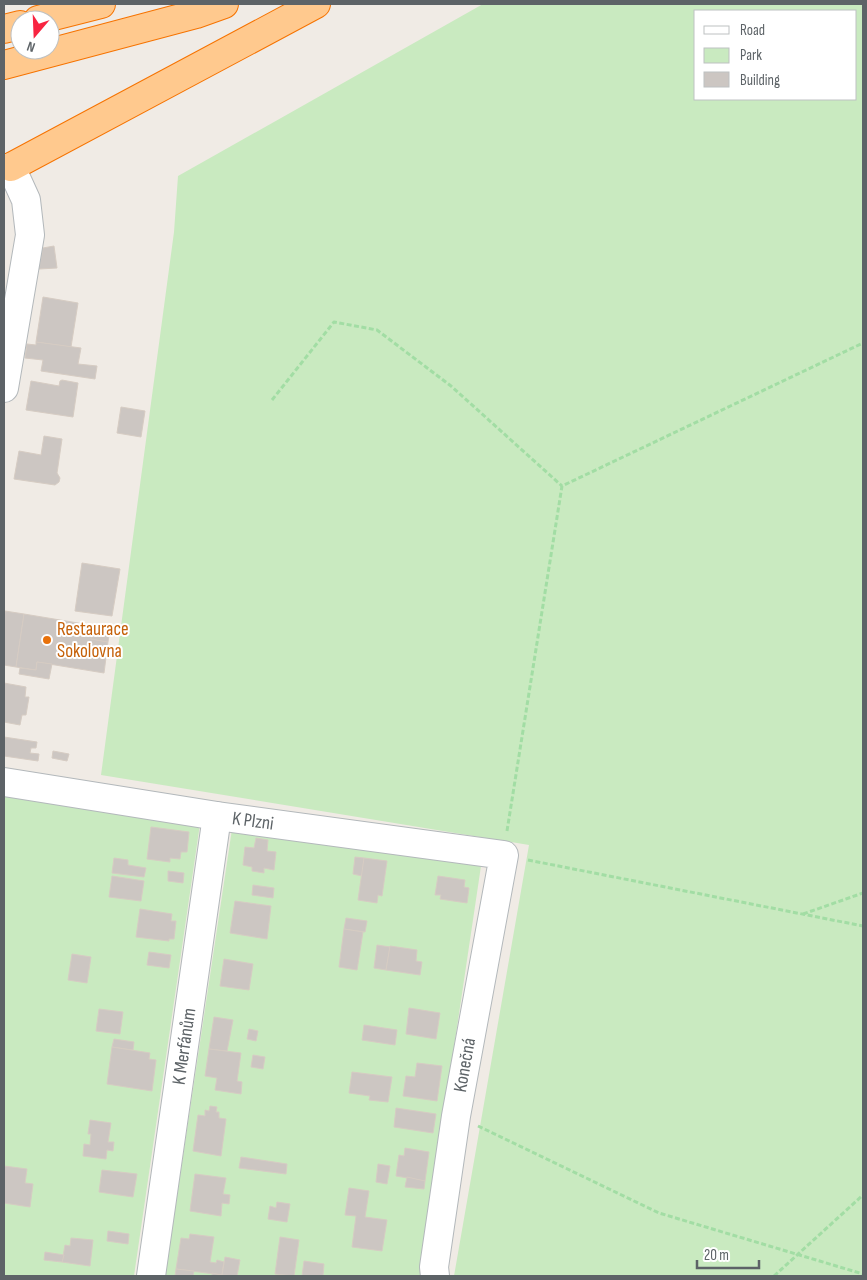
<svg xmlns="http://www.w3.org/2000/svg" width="867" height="1280" font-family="'Sofia Sans Condensed',sans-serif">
<rect width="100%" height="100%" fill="#f0ebe5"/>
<g fill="#c9eac0" fill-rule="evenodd">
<path d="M483 4H863V1276H454L529 845 101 775 174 232 178 176ZM696 11H856V99H696Z"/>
<path d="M4 795 200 824 134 1276H4Z"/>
<path d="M232 829 481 866 420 1276H165Z"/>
</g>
<g fill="#ccc6c2" stroke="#d6ccc3">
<path d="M54 246 57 268 39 269 43 248Z"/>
<path d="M43 297 78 303 71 347 36 342Z"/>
<path d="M36 342 81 348 78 364 97 366 95 379 41 371 43 360 25 358 27 344 36 345Z"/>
<path d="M62 380 78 383 73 417 26 410 31 381 59 386 60 381Z"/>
<path d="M121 407 145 411 141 437 117 433Z"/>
<path d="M44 436 62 439 57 473 60 478 59 482 55 485 14 479 19 451 41 455Z"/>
<path d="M82 563 120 569 112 616 75 611Z"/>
<path d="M5 611 24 614 16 667 4 665V621Z"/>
<path d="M24 614 84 624 83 632 92 633 91 639 108 642 104 673 37 662 36 670 16 667Z"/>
<path d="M84 624 110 628 108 642 91 639 92 633 83 632Z"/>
<path d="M37 662 52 664 49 679 19 674 20 668 36 670Z"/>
<path d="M4 683 26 687 25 697H29L26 715H22L20 725 4 722Z"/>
<path d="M4 737 37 742 36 748H31L30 753 39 754 38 761 4 756Z"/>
<path d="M53 751 69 754 67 761 52 758Z"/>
<path d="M151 827 189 832 187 852H181L180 859 170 858V862L147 859Z"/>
<path d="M256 838 268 840 267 851 276 852 274 870 264 868V873L252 871V867L243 865 245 847 254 848Z"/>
<path d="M355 857 364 858 362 876 353 874Z"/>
<path d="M114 858 128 860V865L146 868 144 877 112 873Z"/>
<path d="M364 858 387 861 382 896 378 895 377 903 358 900Z"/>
<path d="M168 871 184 873 183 883 168 881Z"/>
<path d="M112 876 144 881 141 901 109 897Z"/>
<path d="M438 876 465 880 464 887 469 888 467 903 440 899 441 895H435Z"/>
<path d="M253 885 274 888 273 898 252 895Z"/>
<path d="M235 901 271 906 267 939 230 933Z"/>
<path d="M140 909 172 914 171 921H176L174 939H169V941L136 937Z"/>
<path d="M346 918 367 921 365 932 344 929Z"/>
<path d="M344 929 363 932 357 970 339 967Z"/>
<path d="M377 945 390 947 386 970 374 968Z"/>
<path d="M390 946 417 950 416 961 422 962 420 975 386 970Z"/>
<path d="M149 952 171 955 169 968 147 965Z"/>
<path d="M72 954 91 957 87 983 68 980Z"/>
<path d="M224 959 253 964 249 990 220 986Z"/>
<path d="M409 1008 440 1013 436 1039 406 1034Z"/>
<path d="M99 1009 123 1012 120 1034 96 1031Z"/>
<path d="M214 1017 233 1020 227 1051 209 1049Z"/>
<path d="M364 1025 397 1030 395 1045 362 1040Z"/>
<path d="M249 1029 258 1031 256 1041 247 1039Z"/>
<path d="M114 1039 134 1042 133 1050 112 1047Z"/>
<path d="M112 1047 150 1053 149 1059 156 1060 152 1091 107 1084Z"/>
<path d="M209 1049 241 1053 237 1081 242 1082 241 1094 215 1090 217 1078 205 1076Z"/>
<path d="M253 1055 265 1057 263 1069 251 1067Z"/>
<path d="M417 1063 442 1066 437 1101 403 1096 406 1076 415 1077Z"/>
<path d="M352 1072 392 1077 388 1102 369 1100 370 1096 349 1093Z"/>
<path d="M210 1106 217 1107 216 1112H219V1118L226 1119 221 1156 193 1151 198 1115 205 1116V1110L209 1111Z"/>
<path d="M396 1108 436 1114 433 1133 394 1127Z"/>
<path d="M90 1120 111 1123 108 1142H114L113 1151 107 1150 106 1159 83 1156 84 1144 90 1145 91 1134H88Z"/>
<path d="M405 1148 429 1152 425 1181 396 1176 399 1155 404 1156Z"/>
<path d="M241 1157 287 1164 286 1174 239 1168Z"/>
<path d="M378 1164 390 1166 387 1184 376 1182Z"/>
<path d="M4 1166 27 1169 25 1183 33 1184 30 1207 4 1203Z"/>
<path d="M102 1170 137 1174 133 1197 99 1192Z"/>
<path d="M195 1174 226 1178 223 1194 230 1195 229 1204 222 1203 221 1216 190 1211Z"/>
<path d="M407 1177 425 1181 424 1189 405 1187Z"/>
<path d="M349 1188 369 1191 365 1217 387 1220 382 1251 352 1247 356 1216 345 1215Z"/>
<path d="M277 1202 290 1204 287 1222 268 1219 270 1206 276 1208Z"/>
<path d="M108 1231 129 1234 128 1244 107 1241Z"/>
<path d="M190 1234 214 1237 210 1262 216 1263 217 1260 224 1262 222 1275 176 1269 181 1238 189 1239Z"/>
<path d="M280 1237 299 1240 294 1276 275 1274Z"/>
<path d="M71 1238 93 1240 90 1266 62 1262 65 1245 70 1246Z"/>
<path d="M45 1252 64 1255 62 1262 44 1260Z"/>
<path d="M225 1257 240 1260 237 1276 222 1275Z"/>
<path d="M304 1261 324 1264 323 1276H302Z"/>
<path d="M176 1269 194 1271 193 1276H175Z"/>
<path d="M212 1273 226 1276H212Z"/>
</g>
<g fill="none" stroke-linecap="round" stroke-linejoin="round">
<defs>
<g id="minor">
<path d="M4 171 11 167 26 200 30 235 4 388"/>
<path id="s1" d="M4 782 217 816 504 855 456 1116 434 1267 435 1276"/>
<path id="s2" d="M151 1276 217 816"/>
</g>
<g id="highway">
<path d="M38 20 101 4"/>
<path d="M4 29 20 25"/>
<path d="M4 65 196 14 224 4"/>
<path d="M11 167 316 4"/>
</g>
</defs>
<use href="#minor" stroke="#b3b8bb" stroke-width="30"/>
<use href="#highway" stroke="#f67300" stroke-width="30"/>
<g stroke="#a2dda4" stroke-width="3" stroke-dasharray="5 2.5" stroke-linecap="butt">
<path d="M272 400 334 322 377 330 451 386 562 486"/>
<path d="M507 831 562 486 863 343"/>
<path d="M528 860 863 926"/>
<path d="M803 914 863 893"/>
<path d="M478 1126 659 1213 863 1274"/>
<path d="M774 1276 863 1195"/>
</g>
<use href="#minor" stroke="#fff" stroke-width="28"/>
<use href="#highway" stroke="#ffc98e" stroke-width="28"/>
</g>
<circle fill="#e8710a" stroke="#fff" stroke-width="2" cx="47" cy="640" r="5"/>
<g text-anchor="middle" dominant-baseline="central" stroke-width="4" stroke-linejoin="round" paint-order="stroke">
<g font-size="19" fill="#c56008" stroke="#fff" text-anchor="start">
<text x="57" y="629">Restaurace<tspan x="57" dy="22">Sokolovna</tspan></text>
</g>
<g font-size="19" fill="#5d6367" stroke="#fff">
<text stroke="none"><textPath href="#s1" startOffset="252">K Plzni</textPath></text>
<text stroke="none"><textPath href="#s2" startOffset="232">K Merfánům</textPath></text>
<text transform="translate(465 1065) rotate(-80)">Konečná</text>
</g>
</g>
<rect width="867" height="1280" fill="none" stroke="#5d6367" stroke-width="10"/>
<rect x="694" y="10" width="162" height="90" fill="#ffffff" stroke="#bec1c2"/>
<rect x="704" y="26" width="25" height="8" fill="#ffffff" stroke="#bec1c2"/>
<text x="740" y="35" font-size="15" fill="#5d6367">Road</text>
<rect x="704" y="48" width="25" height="15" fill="#c9eac0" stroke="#bec1c2"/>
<text x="740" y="60" font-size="15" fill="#5d6367">Park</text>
<rect x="704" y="72" width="25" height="15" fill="#ccc6c2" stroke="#bec1c2"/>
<text x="740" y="85" font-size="15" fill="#5d6367">Building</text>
<g transform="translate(35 35) rotate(199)"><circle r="24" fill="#ffffff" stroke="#bec1c2"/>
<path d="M0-4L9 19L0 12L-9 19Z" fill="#f82441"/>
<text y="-8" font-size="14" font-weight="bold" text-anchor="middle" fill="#5d6367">N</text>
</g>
<path d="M697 1260v8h62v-8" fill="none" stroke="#5d6367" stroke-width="2.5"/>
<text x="704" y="1260" font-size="15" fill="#5d6367" stroke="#ffffff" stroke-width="4" paint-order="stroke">20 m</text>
</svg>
